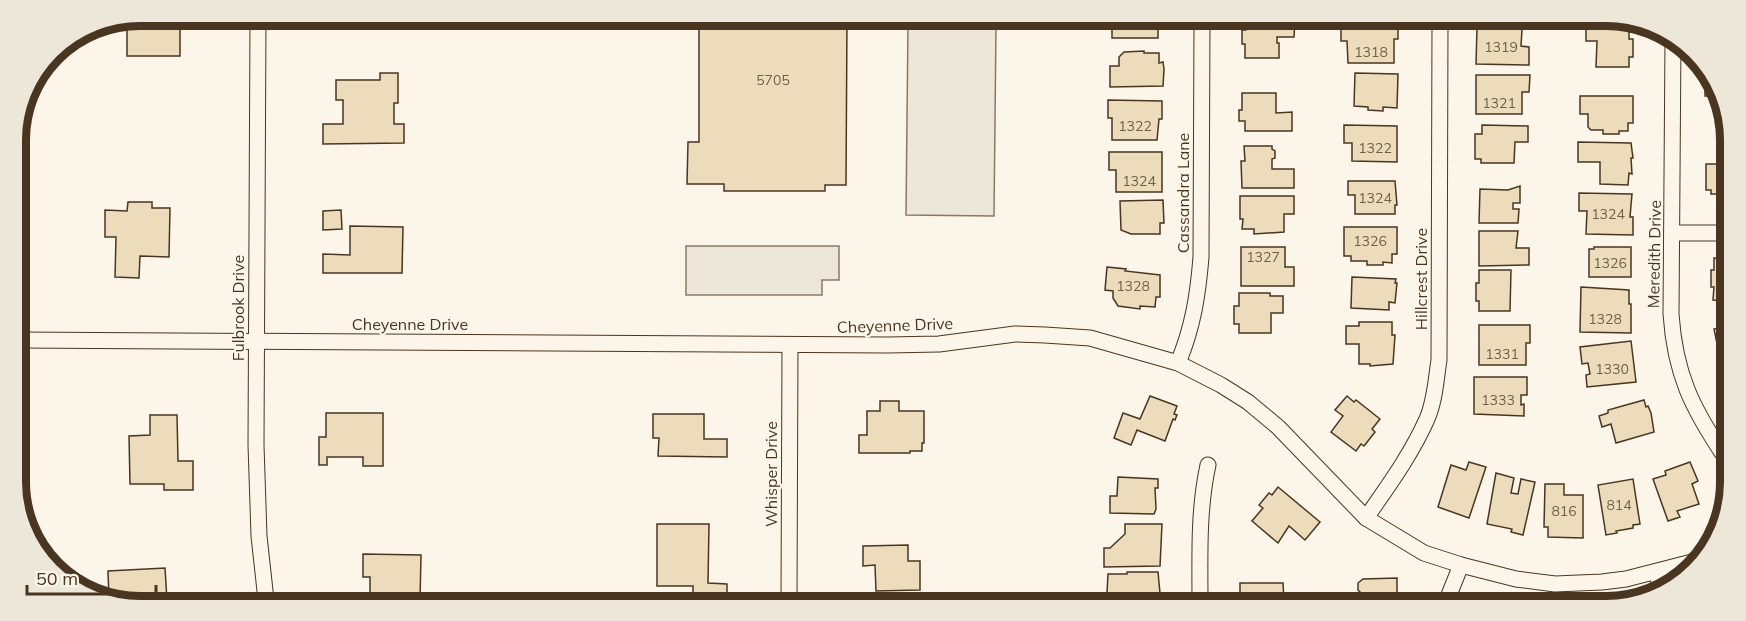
<svg xmlns="http://www.w3.org/2000/svg" width="1746" height="621" font-family="Mulish,sans-serif">
<rect width="100%" height="100%" fill="#fbf6e9"/>
<g fill="#ede7d9" stroke="#887966" stroke-width="1.5">
<path d="M908 25 996 26 994 216 906 215Z"/>
<path d="M686 246H839V280H822V295H686Z"/>
</g>
<g fill="#ecdcbc" stroke="#4a3520" stroke-width="1.5">
<path d="M140 15H180V56H127V17Z"/>
<path d="M699 17 847 18 846 185H825V191H724V184H687L688 142H699Z"/>
<path d="M1107 19H1158V38H1112V20Z"/>
<path d="M1246 20H1295L1294 37H1277V43H1279V58H1245V44H1242V30H1246Z"/>
<path d="M1398 22V39H1394V63H1348L1347 41H1341V23Z"/>
<path d="M1586 24 1629 27V39H1633V57H1629V67H1596L1597 41H1586Z"/>
<path d="M1477 28 1522 29 1521 46 1529 47V65L1476 64Z"/>
<path d="M1144 51V53H1159V63L1163 62 1164 69 1163 86 1110 87V66H1119V57L1124 52Z"/>
<path d="M1705 68 1717 94H1713V96H1705Z"/>
<path d="M380 73H398V103H394V124H404V143L323 144V124H343V100H336V80H380Z"/>
<path d="M1355 73 1398 74 1397 108 1383 107V111L1368 110V107L1354 106Z"/>
<path d="M1476 75H1530L1529 92H1522V114H1476Z"/>
<path d="M1242 93H1276V113L1292 112V131H1245V121H1239V110H1242Z"/>
<path d="M1580 96H1633V123H1628V131H1619V134H1603V130H1591L1588 127V114H1580Z"/>
<path d="M1108 100 1162 101V119H1159L1157 140H1112V118H1108Z"/>
<path d="M1344 125 1397 126V162L1352 161V143H1344Z"/>
<path d="M1482 125 1528 126V142H1515L1514 163H1481V159H1475V134H1482Z"/>
<path d="M1726 141H1730L1729 194H1711V190H1706V164H1726Z"/>
<path d="M1578 142 1631 143 1633 158H1631L1632 174 1629 173 1628 185 1600 184V162H1578Z"/>
<path d="M1244 146H1272V149L1275 151V158L1272 159V169H1294V188H1242L1241 161H1245Z"/>
<path d="M1109 152H1162V192H1116V170H1109Z"/>
<path d="M1348 181H1395L1397 205H1395V214H1355V195H1348Z"/>
<path d="M1520 186V203H1513V209H1519L1518 223H1479L1480 189 1508 190Z"/>
<path d="M1579 193 1632 194 1630 217H1633V235L1586 234 1587 211H1579Z"/>
<path d="M1240 196H1294V214H1284V232L1254 234V229H1242L1243 219H1240Z"/>
<path d="M1163 200 1164 223H1160V234H1131L1121 230 1120 201Z"/>
<path d="M128 202H152V208H170L169 257 140 256 139 278 115 277 116 237H105V210L127 211Z"/>
<path d="M341 210 342 229 323 230V211Z"/>
<path d="M350 226 403 227 402 273H323V254L350 255Z"/>
<path d="M1344 227H1397V254H1392V263L1383 262V265H1367V261H1351V256H1344Z"/>
<path d="M1479 231H1518L1516 248H1529V265L1479 266Z"/>
<path d="M1241 247H1285V267H1294V286H1241Z"/>
<path d="M1594 247H1631V277H1589V249H1594Z"/>
<path d="M1714 258 1728 259 1727 303H1725V301L1713 300 1714 287H1711V270H1714Z"/>
<path d="M1107 267 1126 269 1125 271 1160 275V297H1156L1155 307 1140 306V309L1118 306 1113 298V291L1105 290Z"/>
<path d="M1479 270H1511L1510 311H1479V301H1476V283H1479Z"/>
<path d="M1352 277 1396 279 1395 283H1397L1395 303 1389 302V310L1351 308Z"/>
<path d="M1581 287 1629 290V304H1631V333L1580 332Z"/>
<path d="M1239 293H1270V296H1283V313H1271V333H1239V324H1234V306H1239Z"/>
<path d="M1359 322H1392V335H1395L1393 364 1370 366V364H1359V344H1346V326H1359Z"/>
<path d="M1479 325H1530V343H1526V365H1479Z"/>
<path d="M1727 326V362L1721 363 1714 329Z"/>
<path d="M1631 341 1636 382 1587 387 1586 375 1590 374 1588 363 1582 364 1580 347Z"/>
<path d="M1474 377H1527V395H1521V405L1524 404V416L1474 414Z"/>
<path d="M1150 396 1177 406 1174 414 1177 415 1175 420 1173 419 1165 441 1137 430 1131 445 1114 438 1123 413 1140 419Z"/>
<path d="M1347 396 1354 402 1356 400 1380 419 1372 429 1375 432 1364 446 1361 444 1356 451 1331 432 1343 416 1335 410Z"/>
<path d="M1644 400 1646 407 1648 406 1651 413 1654 432 1616 443 1611 424 1602 427 1599 416 1608 413V410Z"/>
<path d="M880 401H899V411H924V443H922V451H910V453H859V435H867V411H880Z"/>
<path d="M326 413H383V466H363V457H327V465H319V437H326Z"/>
<path d="M653 414H704V439H727V457L658 456 659 438H653Z"/>
<path d="M150 415H177L178 461H193V490H164V484H130L129 436 150 435Z"/>
<path d="M1469 462 1486 467 1469 518 1438 507 1451 465 1466 470Z"/>
<path d="M1690 462 1698 481 1692 484 1699 504 1677 511 1680 517 1668 521 1653 479 1666 475 1665 471Z"/>
<path d="M1496 473 1514 478 1511 493 1518 494 1521 479 1535 482 1523 535 1511 532 1512 529 1487 524Z"/>
<path d="M1118 477 1158 479V488H1155L1156 509 1154 514 1110 513V496H1117Z"/>
<path d="M1633 479 1640 524 1633 525V528L1616 531 1617 533 1606 535 1598 485Z"/>
<path d="M1545 484H1564V495H1583V538L1548 537V527H1544Z"/>
<path d="M1278 487 1320 522 1305 540 1289 526 1278 543 1252 521 1263 508 1259 505 1269 493 1272 495Z"/>
<path d="M657 524H709L708 583 727 584V602H693V586H657Z"/>
<path d="M1125 524H1162L1160 566 1104 567V548H1110L1125 534Z"/>
<path d="M908 545V561H920V590L876 591 875 565 863 566V546Z"/>
<path d="M363 554 421 555 420 601H370V577H363Z"/>
<path d="M165 568 167 600H109L108 571Z"/>
<path d="M1127 572H1158L1161 604H1124V593H1107L1108 574H1127Z"/>
<path d="M1397 578V605H1346V601H1362V594L1358 590V583L1363 579Z"/>
<path d="M1240 583H1283L1284 601H1281V604H1240Z"/>
</g>
<g fill="none" stroke-linecap="round" stroke-linejoin="round">
<defs>
<g id="minor">
<path d="M258 16 256 445 259 536 266 600"/>
<path d="M1673 39 1671 314C1675 374 1692 408 1725 457"/>
<path d="M1672 233H1728"/>
<path d="M16 340 888 345 939 344 1015 334 1045 335 1090 338 1178 363 1221 385 1248 402 1278 427 1366 518 1424 553 1461 565 1516 579 1555 584 1602 582 1626 579 1696 561"/>
<path d="M1178 363C1193 327 1198 295 1201 257L1202 20"/>
<path d="M1366 518C1388 486 1411 455 1427 419 1435 401 1436 379 1439 360L1440 21"/>
<path d="M1656 572 1661 588"/>
<path d="M789 602 790 345"/>
<path d="M1200 604C1200 557 1198 511 1208 465"/>
<path d="M1445 605 1461 565"/>
</g>
</defs>
<use href="#minor" stroke="#4a3520" stroke-width="17"/>
<use href="#minor" stroke="#fbf6e9" stroke-width="15"/>
</g>
<g text-anchor="middle" dominant-baseline="central" stroke-width="4.5" stroke-linejoin="round" paint-order="stroke">
<g font-size="14" fill="#725f47">
<text x="1501" y="47">1319</text>
<text x="1371" y="52">1318</text>
<text x="773" y="80">5705</text>
<text x="1499" y="103">1321</text>
<text x="1135" y="126">1322</text>
<text x="1375" y="148">1322</text>
<text x="1139" y="181">1324</text>
<text x="1375" y="198">1324</text>
<text x="1608" y="214">1324</text>
<text x="1370" y="241">1326</text>
<text x="1263" y="257">1327</text>
<text x="1610" y="263">1326</text>
<text x="1133" y="286">1328</text>
<text x="1605" y="319">1328</text>
<text x="1502" y="354">1331</text>
<text x="1612" y="369">1330</text>
<text x="1498" y="400">1333</text>
<text x="1619" y="505">814</text>
<text x="1564" y="511">816</text>
</g>
<g font-size="16" fill="#4a3520" stroke="#fbf6e9">
<text transform="translate(1183 193) rotate(-90)">Cassandra Lane</text>
<text transform="translate(1654 254) rotate(-89)">Meredith Drive</text>
<text transform="translate(1421 279) rotate(-90)">Hillcrest Drive</text>
<text transform="translate(238 308) rotate(-90)">Fulbrook Drive</text>
<text x="410" y="324">Cheyenne Drive</text>
<text transform="translate(895 325) rotate(-2)">Cheyenne Drive</text>
<text transform="translate(771 474) rotate(-90)">Whisper Drive</text>
</g>
</g>
<path d="M0 0H1746V621H0ZM140 26H1606A114 114 0 0 1 1720 140V482A114 114 0 0 1 1606 596H140A114 114 0 0 1 26 482V140A114 114 0 0 1 140 26Z" fill="#ede7d9" fill-rule="evenodd"/>
<path fill="none" stroke="#4a3520" stroke-width="8" d="M140 26H1606A114 114 0 0 1 1720 140V482A114 114 0 0 1 1606 596H140A114 114 0 0 1 26 482V140A114 114 0 0 1 140 26Z"/>
<path d="M27 585v9h129v-9" fill="none" stroke="#4a3520" stroke-width="3"/>
<text x="36" y="585" font-size="18" fill="#4a3520" stroke="#fbf6e9" stroke-width="4.5" paint-order="stroke">50 m</text>
</svg>
